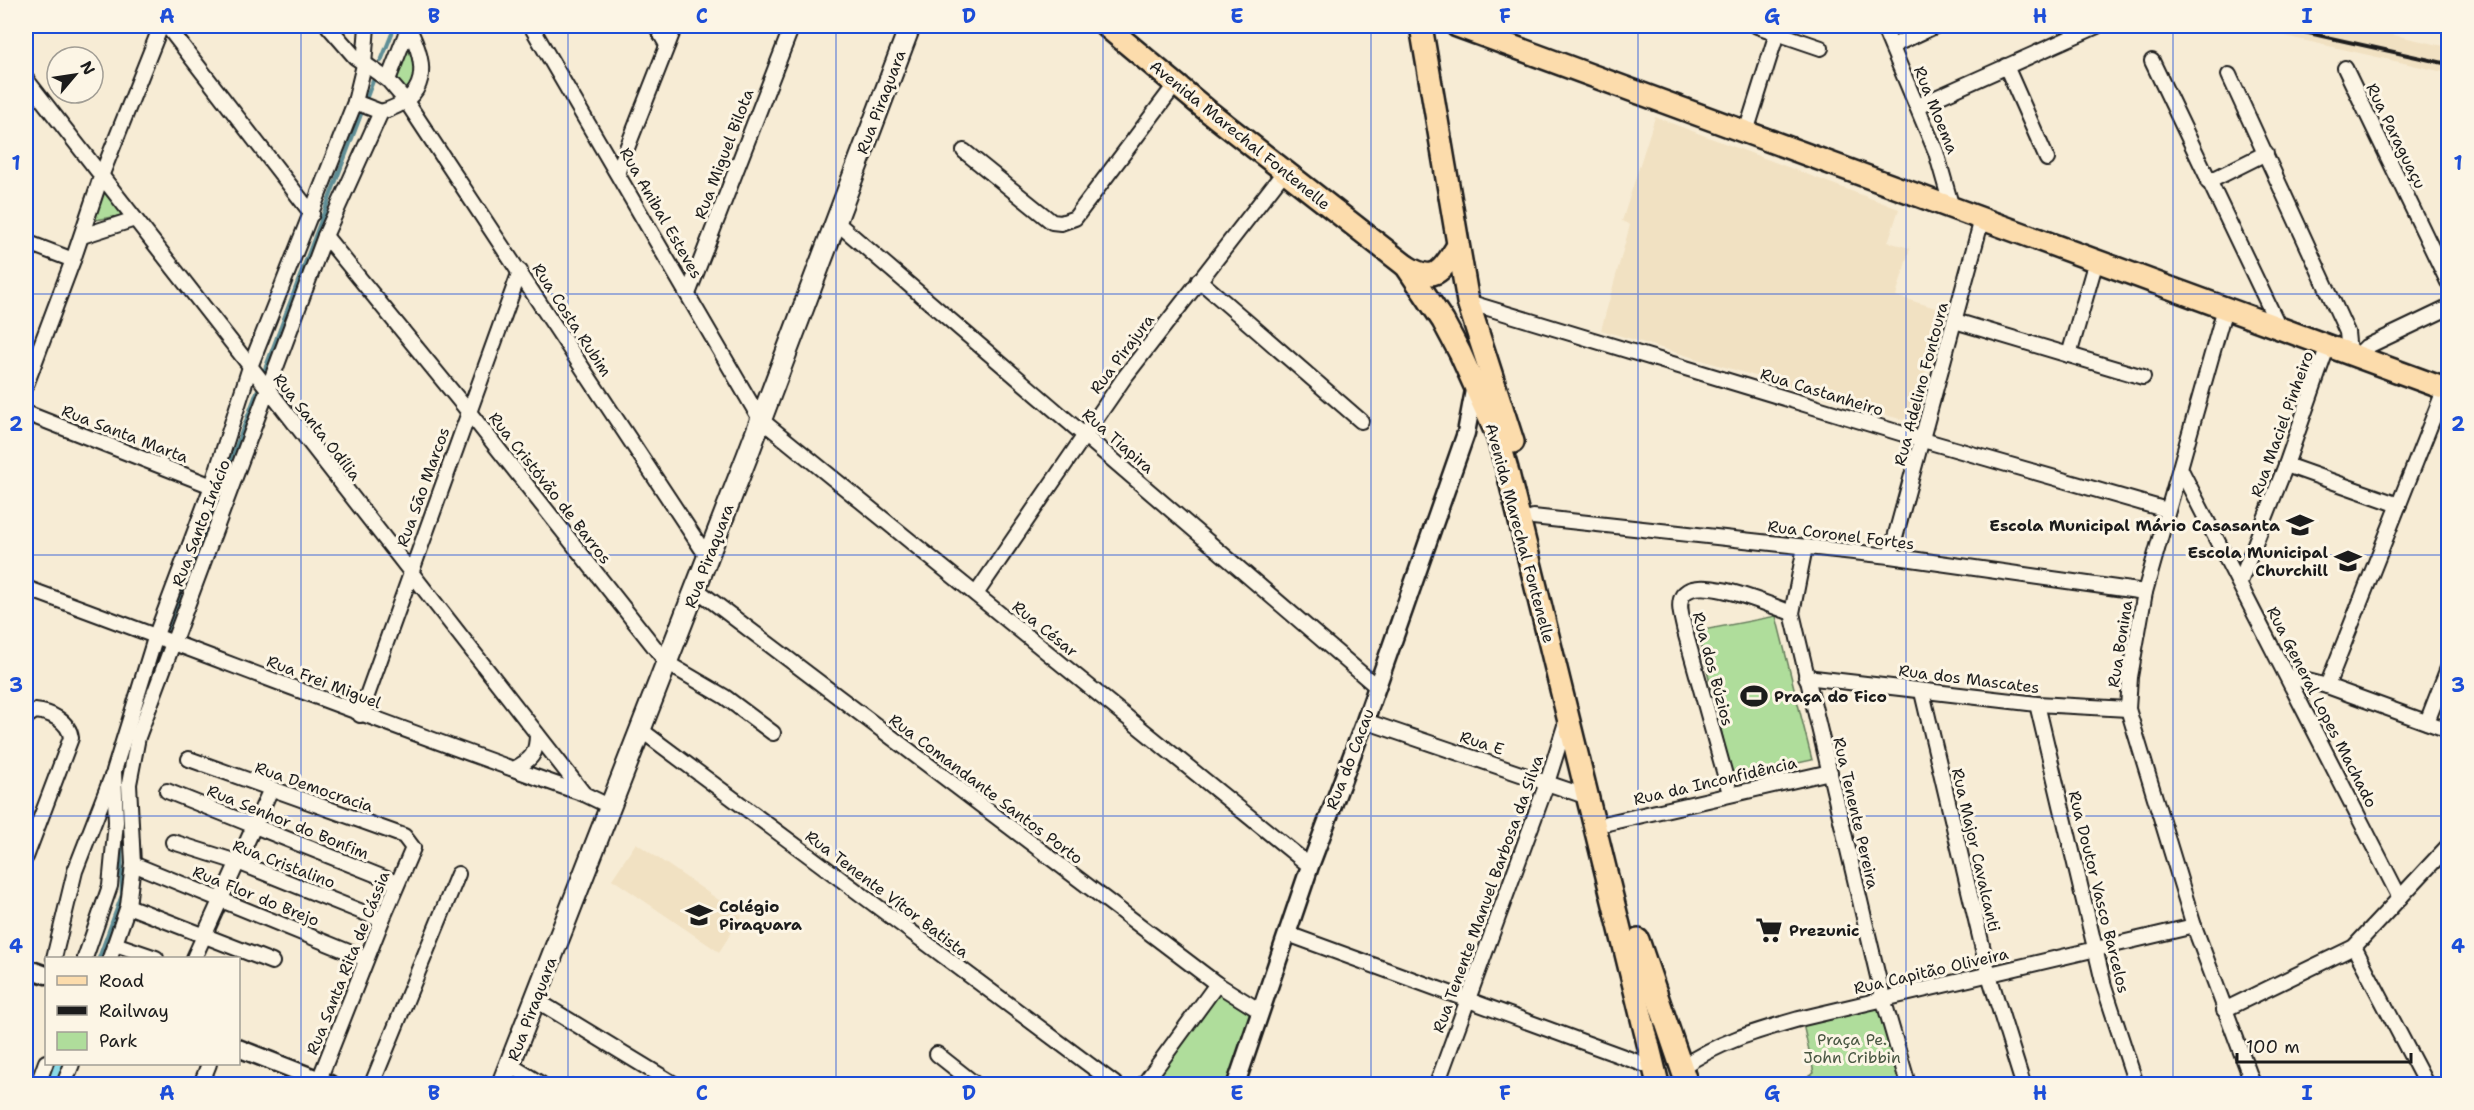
<svg xmlns="http://www.w3.org/2000/svg" width="2474" height="1110" font-family="'Shantell Sans',sans-serif">
<rect width="100%" height="100%" fill="#f7ecd5"/>
<filter id="ink" filterUnits="userSpaceOnUse"><feTurbulence type="fractalNoise" baseFrequency=".0167" numOctaves="2"/><feDisplacementMap in="SourceGraphic" scale="12" xChannelSelector="R" yChannelSelector="G"/><feConvolveMatrix kernelMatrix="1 2 1 2 8 2 1 2 1" color-interpolation-filters="sRGB"/></filter>
<g filter="url(#ink)">
<g fill="#f1e1c2">
<path d="M2241 26H2354L2448 47V73Z"/>
<path d="M1655 117 1899 209 1888 242 1910 248 1896 296 1939 309 1942 317 1914 410 1903 420 1601 330 1630 225 1622 221Z"/>
<path d="M636 843 742 916 719 952 612 879Z"/>
</g>
<g fill="#afdd9b" stroke="#667c5c" stroke-width="1.5">
<path d="M407 41C421 58 418 77 405 94L397 76Z"/>
<path d="M103 188 125 215 95 220Z"/>
<path d="M1776 616 1812 760 1732 777 1698 631Z"/>
<path d="M1219 994 1254 1017 1230 1084H1151Z"/>
<path d="M1876 1003 1903 1084H1796L1814 1073 1803 1024Z"/>
</g>
<g fill="none" stroke-linecap="round" stroke-linejoin="round">
<g stroke="#5e8e96" stroke-width="4">
<path d="M381 61 395 26"/>
<path d="M365 102 373 81"/>
<path d="M262 377 363 109"/>
<path d="M166 631 260 384"/>
<path d="M135 727 161 647"/>
<path d="M99 958 122 895 121 834"/>
</g>
<path stroke="#8adae7" stroke-width="21" d="M53 1084 61 1064"/>
<defs>
<g id="minor">
<path d="M167 26 312 214"/>
<path d="M328 26 355 57 388 80 406 101 708 558"/>
<path d="M531 26 760 419 1310 866"/>
<path d="M656 26 667 45"/>
<path d="M1757 26 1777 33"/>
<path d="M1883 26 1936 152 1952 208"/>
<path d="M1892 46 1935 26"/>
<path d="M2152 61 2279 327"/>
<path d="M2006 66 2047 159"/>
<path d="M2345 68 2448 282"/>
<path d="M2229 75 2347 332 2349 353"/>
<path d="M26 79 584 794"/>
<path d="M388 80 409 26"/>
<path d="M355 102 381 112"/>
<path d="M1918 106 2097 26"/>
<path d="M381 112C430 98 428 65 408 27"/>
<path d="M1746 132 1777 33 1821 48"/>
<path d="M964 151 1052 222 1061 223 1075 218 1175 85"/>
<path d="M618 171 675 26"/>
<path d="M2208 182 2266 153"/>
<path d="M835 221 1377 687"/>
<path d="M82 236 135 219"/>
<path d="M325 236 468 411 667 663 725 697 773 733"/>
<path d="M26 242 73 260"/>
<path d="M1199 280 1361 421"/>
<path d="M688 294 792 26"/>
<path d="M1468 302 1923 440 2167 510"/>
<path d="M2225 308 2145 592 2130 677 2128 709 2194 926 2253 1084"/>
<path d="M1955 321 2143 377"/>
<path d="M2069 355 2096 261"/>
<path d="M2357 356 2366 347 2448 308"/>
<path d="M26 385 73 260 102 174 161 26"/>
<path d="M26 413 212 486"/>
<path d="M2286 465 2399 505"/>
<path d="M2180 468 2400 898"/>
<path d="M1533 517 1890 556 2145 592"/>
<path d="M1805 547 1792 613 1883 998 1908 1084"/>
<path d="M1890 556 1982 219"/>
<path d="M2240 582 2286 465 2328 345"/>
<path d="M26 588C212 656 396 729 584 794L611 807"/>
<path d="M696 589 1217 984 1260 1011"/>
<path d="M976 594 1124 378 1284 172"/>
<path d="M2288 676 2327 686 2448 730"/>
<path d="M1806 677 2037 704 2128 709"/>
<path d="M2327 686 2445 388"/>
<path d="M1922 692 1989 975 2023 1084"/>
<path d="M2037 704 2104 986 2136 1084"/>
<path d="M360 715 520 271"/>
<path d="M26 717 35 711C50 712 69 721 71 738L26 857"/>
<path d="M1365 721 1588 797"/>
<path d="M2427 722 2448 668"/>
<path d="M641 730 1115 1084"/>
<path d="M189 759 404 836 413 848 382 920 319 1080"/>
<path d="M514 769C531 760 537 754 537 734"/>
<path d="M167 791 397 883"/>
<path d="M1730 793 1684 628C1682 617 1677 604 1683 595 1698 573 1771 606 1792 613"/>
<path d="M1608 823 1830 772"/>
<path d="M173 842 240 863 382 920"/>
<path d="M133 864 366 959"/>
<path d="M128 906 272 962"/>
<path d="M1288 934 1654 1068"/>
<path d="M115 944 156 958"/>
<path d="M2354 947 2426 1084"/>
<path d="M54 958 75 871 112 776"/>
<path d="M85 958 110 886 116 822 114 771 156 635 212 486 250 367 355 102 364 65 367 26"/>
<path d="M110 958 128 906 133 864 129 784 138 737 325 236 381 112"/>
<path d="M194 958 271 789"/>
<path d="M536 1000 674 1084"/>
<path d="M2224 1010 2354 947 2448 846"/>
<path d="M937 1054 975 1084"/>
<path d="M510 1065 541 1084"/>
<path d="M1682 1067C1718 1042 1757 1031 1799 1019L2194 926"/>
<path d="M38 1084 46 1062"/>
<path d="M64 1084 72 1064"/>
<path d="M201 1084 209 1064"/>
<path d="M372 1084 458 874"/>
<path d="M1144 1084 1217 984"/>
<path d="M1437 1084 1547 783 1567 719"/>
</g>
<g id="tertiary">
<path d="M26 968 46 975"/>
<path d="M238 1048 330 1084"/>
<path d="M1236 1084 1310 866 1365 721 1466 433 1475 385"/>
</g>
<path id="secondary" d="M502 1084 748 454 910 26"/>
<g id="primary">
<path d="M1106 26 1209 112 1406 266 1443 321 1460 353 1497 435 1507 469 1658 1084"/>
<path d="M1421 26 1468 302 1513 442"/>
<path d="M1457 26 2448 390"/>
<path d="M1406 266C1435 284 1442 271 1457 247"/>
<path d="M1638 940 1687 1084"/>
</g>
</defs>
<use href="#minor" stroke="#1c1c1c" stroke-width="18"/>
<use href="#tertiary" stroke="#1c1c1c" stroke-width="21"/>
<use href="#secondary" stroke="#1c1c1c" stroke-width="24"/>
<use href="#primary" stroke="#1c1c1c" stroke-width="26"/>
<use href="#minor" stroke="#fcf5e5" stroke-width="14"/>
<use href="#tertiary" stroke="#fcf5e5" stroke-width="16"/>
<use href="#secondary" stroke="#fcf5e5" stroke-width="20"/>
<use href="#primary" stroke="#fcdcac" stroke-width="21"/>
<path stroke="#1c1c1c" stroke-width="4" d="M2277 26 2448 64"/>
</g>
</g>
<path fill="none" stroke="#1d4ed8" stroke-width="1.5" stroke-opacity="0.55" d="M301 26V1084M568 26V1084M836 26V1084M1103 26V1084M1371 26V1084M1638 26V1084M1906 26V1084M2173 26V1084M26 294H2448M26 555H2448M26 816H2448"/>
<defs>
<symbol id="school-bare" viewBox="-9 -9 18 18"><path d="M0-5L7-2L0 1L-7-2ZM-4 1L0 2.5L4 1V4Q0 6-4 4Z" fill="#1c1c1c" stroke="#fcf5e5" stroke-width="2.5" paint-order="stroke"/></symbol>
<symbol id="stadium-bare" viewBox="-9 -9 18 18"><path d="M0-5a6.5 5 0 1 0 0 10a6.5 5 0 1 0 0-10ZM-3.5-1.8h7v3.6h-7Z" fill="#1c1c1c" stroke="#fcf5e5" stroke-width="2.5" paint-order="stroke"/></symbol>
<symbol id="supermarket-bare" viewBox="-9 -9 18 18"><path d="M-6-5.5h2.5l.6 2H6L4.5 2H-2.5L-4.4-4H-6ZM-1.5 3.2a1.3 1.3 0 1 0 .1 0ZM3 3.2a1.3 1.3 0 1 0 .1 0Z" fill="#1c1c1c" stroke="#fcf5e5" stroke-width="2.5" paint-order="stroke"/></symbol>
</defs>
<g fill-rule="evenodd">
<use href="#school-bare" x="2281" y="506" width="38" height="38"/>
<use href="#school-bare" x="2329" y="542" width="38" height="38"/>
<use href="#stadium-bare" x="1735" y="677" width="38" height="38"/>
<use href="#school-bare" x="680" y="896" width="38" height="38"/>
<use href="#supermarket-bare" x="1750" y="911" width="38" height="38"/>
</g>
<g text-anchor="middle" dominant-baseline="central" stroke-width="6" stroke-linejoin="round" paint-order="stroke">
<g font-size="16" fill="#1c1c1c" stroke="#fcf5e5">
<text transform="translate(881 102) rotate(-69)">Rua Piraquara</text>
<text transform="translate(1936 110) rotate(68)">Rua Moema</text>
<text transform="translate(1240 135) rotate(39)">Avenida Marechal Fontenelle</text>
<text transform="translate(2396 136) rotate(64)">Rua Paraguaçu</text>
<text transform="translate(724 154) rotate(-69)">Rua Miguel Bilota</text>
<text transform="translate(661 213) rotate(60)">Rua Anibal Esteves</text>
<text transform="translate(572 320) rotate(57)">Rua Costa Rubim</text>
<text transform="translate(1122 354) rotate(-53)">Rua Pirajura</text>
<text transform="translate(1921 384) rotate(-75)">Rua Adelino Fontoura</text>
<text transform="translate(1822 392) rotate(17)">Rua Castanheiro</text>
<text transform="translate(2282 424) rotate(-70)">Rua Maciel Pinheiro</text>
<text transform="translate(317 427) rotate(52)">Rua Santa Odília</text>
<text transform="translate(125 434) rotate(21)">Rua Santa Marta</text>
<text transform="translate(1118 441) rotate(41)">Rua Tiapira</text>
<text transform="translate(423 487) rotate(-70)">Rua Sāo Marcos</text>
<text transform="translate(550 488) rotate(52)">Rua Cristóvão de Barros</text>
<text transform="translate(201 523) rotate(-69)">Rua Santo Inácio</text>
<text transform="translate(1520 533) rotate(75)">Avenida Marechal Fontenelle</text>
<text transform="translate(1841 535) rotate(7)">Rua Coronel Fortes</text>
<text transform="translate(709 556) rotate(-69)">Rua Piraquara</text>
<text transform="translate(1045 629) rotate(39)">Rua César</text>
<text transform="translate(2120 644) rotate(-81)">Rua Bonina</text>
<text transform="translate(1713 669) rotate(75)">Rua dos Búzios</text>
<text transform="translate(1969 679) rotate(7)">Rua dos Mascates</text>
<text transform="translate(324 682) rotate(21)">Rua Frei Miguel</text>
<text transform="translate(2322 707) rotate(63)">Rua General Lopes Machado</text>
<text transform="translate(1482 743) rotate(18)">Rua E</text>
<text transform="translate(1350 759) rotate(-69)">Rua do Cacau</text>
<text transform="translate(1715 781) rotate(-13)">Rua da Inconfidência</text>
<text transform="translate(314 787) rotate(19)">Rua Democracia</text>
<text transform="translate(986 789) rotate(37)">Rua Comandante Santos Porto</text>
<text transform="translate(1856 813) rotate(77)">Rua Tenente Pereira</text>
<text transform="translate(288 822) rotate(22)">Rua Senhor do Bonfim</text>
<text transform="translate(1976 850) rotate(77)">Rua Major Cavalcanti</text>
<text transform="translate(284 864) rotate(21)">Rua Cristalino</text>
<text transform="translate(2099 892) rotate(76)">Rua Doutor Vasco Barcelos</text>
<text transform="translate(887 894) rotate(37)">Rua Tenente Vítor Batista</text>
<text transform="translate(1488 894) rotate(-70)">Rua Tenente Manuel Barbosa da Silva</text>
<text transform="translate(256 896) rotate(22)">Rua Flor do Brejo</text>
<text transform="translate(348 963) rotate(-68)">Rua Santa Rita de Cássia</text>
<text transform="translate(1931 971) rotate(-13)">Rua Capitão Oliveira</text>
<text transform="translate(532 1009) rotate(-69)">Rua Piraquara</text>
</g>
<g font-size="16" font-weight="bold" fill="#1c1c1c" stroke="#fcf5e5" text-anchor="start">
<text x="2280" y="525" text-anchor="end">Escola Municipal Mário Casasanta</text>
<text x="2328" y="552" text-anchor="end">Escola Municipal<tspan x="2328" dy="18">Churchill</tspan></text>
<text x="1774" y="696">Praça do Fico</text>
<text x="719" y="906">Colégio<tspan x="719" dy="18">Piraquara</tspan></text>
<text x="1789" y="930">Prezunic</text>
</g>
<g font-size="16" fill="#485642" stroke="#fcf5e5">
<text x="1852" y="1039">Praça Pe.<tspan x="1852" dy="18">John Cribbin</tspan></text>
</g>
</g>
<rect width="2474" height="1110" fill="none" stroke="#fcf5e5" stroke-width="66"/>
<rect x="45" y="957" width="195" height="108" fill="#fcf5e5" stroke="#a29e95" stroke-width="1.5"/>
<rect x="57" y="976" width="30" height="9" fill="#fcdcac" stroke="#a29e95" stroke-width="1.5"/>
<text x="99" y="987" font-size="18" fill="#1c1c1c">Road</text>
<rect x="57" y="1006" width="30" height="9" fill="#1c1c1c" stroke="#a29e95" stroke-width="1.5"/>
<text x="99" y="1017" font-size="18" fill="#1c1c1c">Railway</text>
<rect x="57" y="1032" width="30" height="18" fill="#afdd9b" stroke="#a29e95" stroke-width="1.5"/>
<text x="99" y="1047" font-size="18" fill="#1c1c1c">Park</text>
<g transform="translate(75 75) rotate(61)"><circle r="28" fill="#fcf5e5" stroke="#a29e95" stroke-width="1.5"/>
<path d="M0-4.5L10 22L0 15L-10 22Z" fill="#1c1c1c"/>
<text y="-9" font-size="16" font-weight="bold" text-anchor="middle" fill="#1c1c1c">N</text>
</g>
<path d="M2237 1053v9h174v-9" fill="none" stroke="#1c1c1c" stroke-width="3"/>
<text x="2246" y="1053" font-size="18" fill="#1c1c1c" stroke="#fcf5e5" stroke-width="4.5" paint-order="stroke">100 m</text>
<rect x="33" y="33" width="2408" height="1044" fill="none" stroke="#1d4ed8" stroke-width="2"/>
<g font-size="20" text-anchor="middle" font-weight="bold" fill="#1d4ed8">
<text x="167" y="23">A</text>
<text x="434" y="23">B</text>
<text x="702" y="23">C</text>
<text x="969" y="23">D</text>
<text x="1237" y="23">E</text>
<text x="1505" y="23">F</text>
<text x="1772" y="23">G</text>
<text x="2040" y="23">H</text>
<text x="2307" y="23">I</text>
<text x="16" y="170">1</text>
<text x="2458" y="170">1</text>
<text x="16" y="431">2</text>
<text x="2458" y="431">2</text>
<text x="16" y="692">3</text>
<text x="2458" y="692">3</text>
<text x="16" y="953">4</text>
<text x="2458" y="953">4</text>
<text x="167" y="1100">A</text>
<text x="434" y="1100">B</text>
<text x="702" y="1100">C</text>
<text x="969" y="1100">D</text>
<text x="1237" y="1100">E</text>
<text x="1505" y="1100">F</text>
<text x="1772" y="1100">G</text>
<text x="2040" y="1100">H</text>
<text x="2307" y="1100">I</text>
</g>
</svg>
